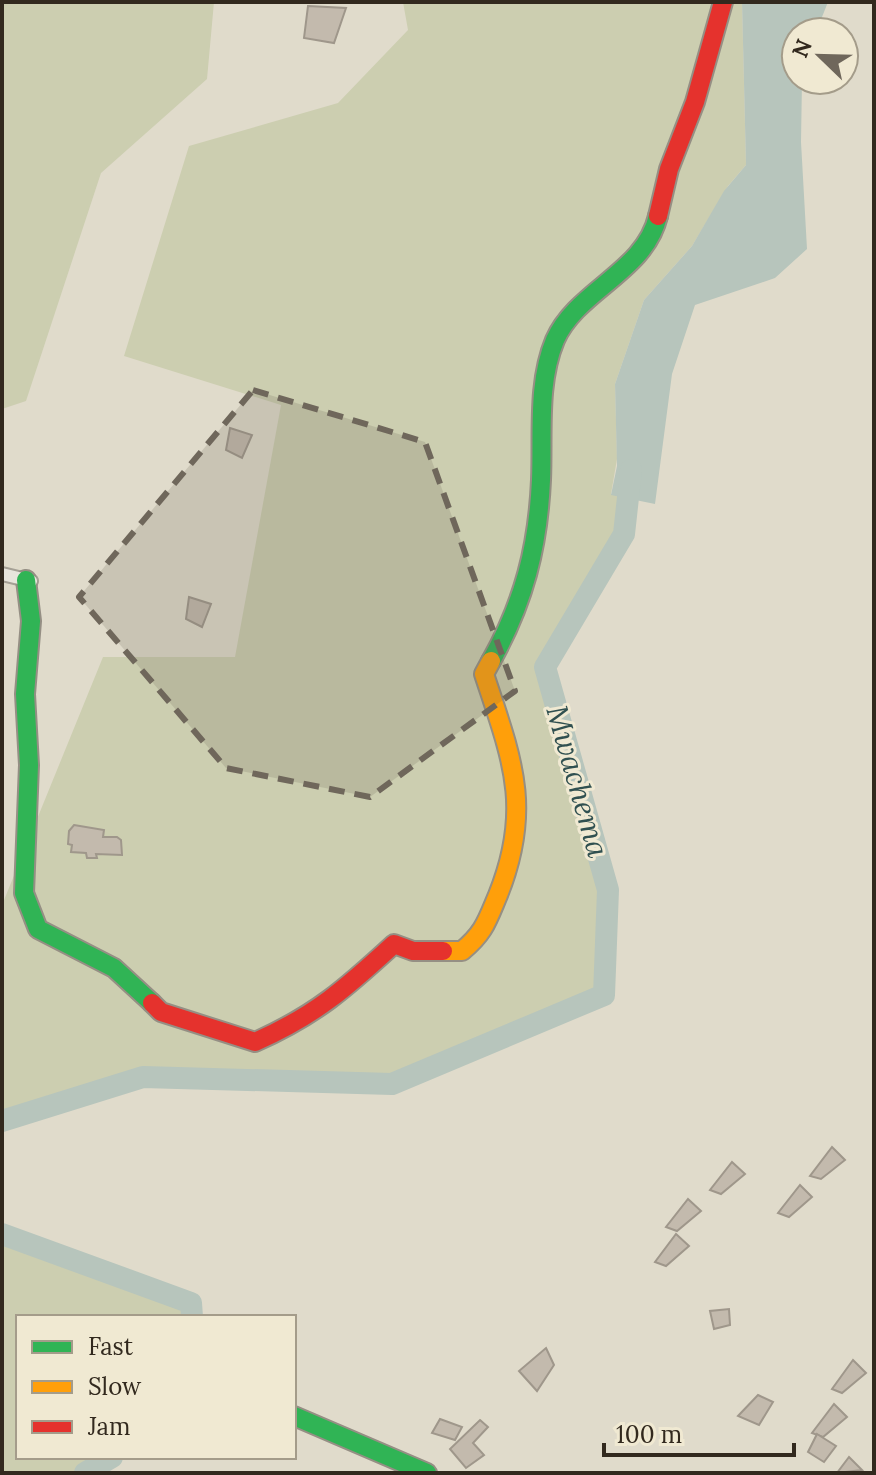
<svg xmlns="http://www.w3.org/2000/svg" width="876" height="1475" font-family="Lora,serif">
<rect width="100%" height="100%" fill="#e0dbcb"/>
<g fill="#ccceb0">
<path d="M2 2H214L207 79 101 173 26 401 2 409Z"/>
<path d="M403 2H742L746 165 728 186 692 246 644 300 615 384 617 459 611 494 628 498 624 534 545 667 608 890 604 995 392 1084 143 1077 2 1121V905L103 657H235L281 405 124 356 189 146 338 103 408 30Z"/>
<path d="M2 1234 191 1303 192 1317H18V1457H112L85 1473H2Z"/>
</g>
<path fill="#b7c5bc" d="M742 2H828L816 32H796V80H802L801 142 807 249 775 278 695 305 672 374 655 504 611 495 617 466 615 384 644 300 692 246 724 191 746 165Z"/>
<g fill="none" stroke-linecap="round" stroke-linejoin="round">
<g stroke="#b7c5bc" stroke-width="22">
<path d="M2 1121 143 1077 392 1084 604 995 608 890 545 667 624 534 631 470"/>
<path d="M2 1234 191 1303 192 1317"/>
<path d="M85 1473 112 1457"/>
</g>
</g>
<g fill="#c3baad" stroke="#9f978b" stroke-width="2">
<path d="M308 6 346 8 334 43 304 38Z"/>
<path d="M230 428 252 435 242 458 226 450Z"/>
<path d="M189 597 211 604 202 627 186 619Z"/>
<path d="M74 825 104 830 103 837H117L121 840 122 855 96 854 97 858H87L86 853 71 852 72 845 68 844 69 831Z"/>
<path d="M832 1147 845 1160 821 1179 810 1176Z"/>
<path d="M732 1162 745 1174 721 1194 710 1190Z"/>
<path d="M800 1185 812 1197 789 1217 778 1213Z"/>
<path d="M688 1199 701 1211 677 1231 666 1227Z"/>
<path d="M676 1234 689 1246 666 1266 655 1262Z"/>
<path d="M729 1309 730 1325 714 1329 710 1311Z"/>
<path d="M546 1348 554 1365 537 1391 519 1371Z"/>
<path d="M853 1360 866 1373 842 1393 832 1389Z"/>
<path d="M758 1395 773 1402 759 1425 738 1416Z"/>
<path d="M834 1404 847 1417 823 1437 812 1433Z"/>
<path d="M440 1419 462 1427 455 1440 432 1433Z"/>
<path d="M480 1420 488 1427 473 1443 484 1455 466 1468 450 1449Z"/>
<path d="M817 1434 836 1446 824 1462 808 1452Z"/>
<path d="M849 1457 862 1470 837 1473Z"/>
</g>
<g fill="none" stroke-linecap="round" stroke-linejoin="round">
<defs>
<path id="street" d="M2 574 31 581"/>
<g id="fast">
<path d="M26 580 31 621 25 694 29 765 24 893 38 929 114 968 152 1003"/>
<path d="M491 661C524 602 538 547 541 480 543 434 537 383 555 340 577 290 645 272 658 216"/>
<path d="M294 1416 427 1473"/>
</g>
<path id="slow" d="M443 951H462C484 933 487 921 498 895 533 808 512 759 484 674L491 661"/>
<g id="jam">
<path d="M658 216 669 169 695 102 723 2"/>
<path d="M152 1003 161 1012 255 1042C316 1015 346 988 394 944L413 951H443"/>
</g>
</defs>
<use href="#street" stroke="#a5a095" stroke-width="16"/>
<use href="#fast" stroke="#958f84" stroke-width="22"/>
<use href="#slow" stroke="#958f84" stroke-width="22"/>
<use href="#jam" stroke="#958f84" stroke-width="22"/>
<use href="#street" stroke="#e8e5dc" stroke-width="12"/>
<use href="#fast" stroke="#30b455" stroke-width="18"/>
<use href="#slow" stroke="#ff9f0a" stroke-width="18"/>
<use href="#jam" stroke="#e5322d" stroke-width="18"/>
</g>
<path fill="#6f675b" fill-opacity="0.2" stroke="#6f675b" stroke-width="6" stroke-dasharray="16 10" stroke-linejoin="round" d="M253 390 425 442 515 691 370 797 226 768 79 597Z"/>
<g text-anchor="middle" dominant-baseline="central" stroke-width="6" stroke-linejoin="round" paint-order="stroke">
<g font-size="30" font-style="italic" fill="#305050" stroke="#f0e9d2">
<text transform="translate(578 781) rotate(74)">Mwachema</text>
</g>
</g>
<rect width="876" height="1475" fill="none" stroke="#32291e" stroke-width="8"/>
<rect x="16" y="1315" width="280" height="144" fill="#f0e9d2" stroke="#a49c8a" stroke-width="2"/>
<rect x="32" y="1341" width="40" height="12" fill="#30b455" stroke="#a49c8a" stroke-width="2"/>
<text x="88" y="1355" font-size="24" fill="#32291e">Fast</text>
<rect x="32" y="1381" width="40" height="12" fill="#ff9f0a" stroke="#a49c8a" stroke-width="2"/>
<text x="88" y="1395" font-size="24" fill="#32291e">Slow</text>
<rect x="32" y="1421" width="40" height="12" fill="#e5322d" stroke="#a49c8a" stroke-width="2"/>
<text x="88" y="1435" font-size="24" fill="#32291e">Jam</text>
<g transform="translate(820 56) rotate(293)"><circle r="38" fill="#f0e9d2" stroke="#a49c8a" stroke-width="2"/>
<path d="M0-6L14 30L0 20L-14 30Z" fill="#6f675b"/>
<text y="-12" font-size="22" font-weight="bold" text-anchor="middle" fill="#32291e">N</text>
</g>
<path d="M604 1443v12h190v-12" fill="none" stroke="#32291e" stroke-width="4"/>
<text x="616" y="1443" font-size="24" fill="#32291e" stroke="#f0e9d2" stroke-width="6" paint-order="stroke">100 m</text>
</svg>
